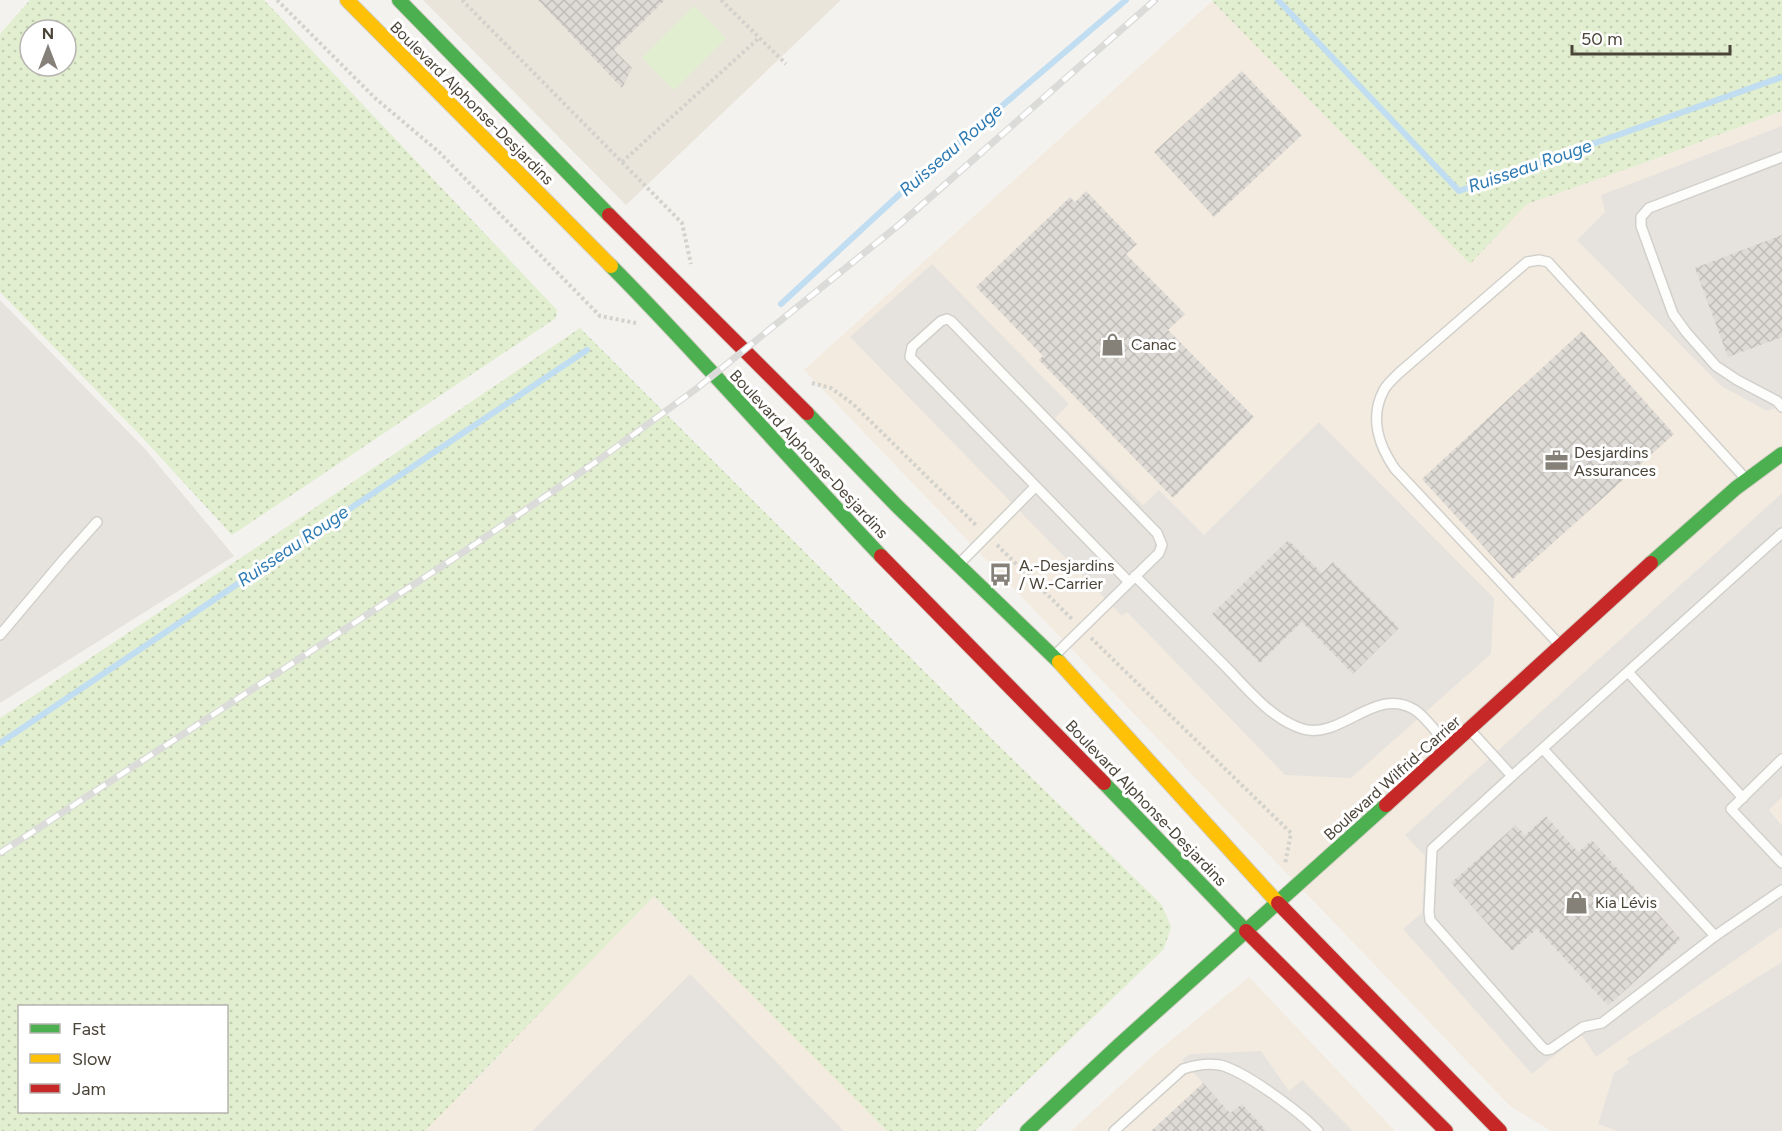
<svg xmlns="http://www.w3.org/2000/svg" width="1782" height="1131" font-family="Figtree,sans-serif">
<defs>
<pattern id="grass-dots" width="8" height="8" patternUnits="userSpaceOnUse" patternTransform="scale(1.5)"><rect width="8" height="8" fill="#e1eecf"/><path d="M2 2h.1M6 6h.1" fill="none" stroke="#c3cdb2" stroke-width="1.8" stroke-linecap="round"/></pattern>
<pattern id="building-cross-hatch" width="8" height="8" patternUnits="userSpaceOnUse" patternTransform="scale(1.5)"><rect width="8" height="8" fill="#dedbd6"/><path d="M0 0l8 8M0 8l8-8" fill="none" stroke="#c0bdb8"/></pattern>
</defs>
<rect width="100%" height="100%" fill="#f4f2ee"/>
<g fill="#f3ebdf">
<path d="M1212 1 1470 264 1526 204 1652 160 1782 111V1131H1551L1510 1106 804 370Z"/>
<path d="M654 895 887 1131H425Z"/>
<path d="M1249 977 1395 1131H1071L1159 1050Z"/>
</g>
<path fill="#eae5da" d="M423 0H841L626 205Z"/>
<g fill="url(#grass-dots)" fill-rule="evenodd">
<path d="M30 0H264L557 310 556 318 232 535 138 433 0 292V34ZM30 30H66V66H30Z"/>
<path d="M1213 0H1782V111L1652 160 1527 204 1470 264 1212 1Z"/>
<path d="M580 328 998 745 1162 905 1171 927 1164 949 975 1131H887L654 896 425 1131H0V718L248 553ZM226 1006V1112H20V1006Z"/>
</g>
<path fill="#e1eecf" d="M694 6 726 38 674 90 642 58Z"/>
<g fill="#e6e3df" fill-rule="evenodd">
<path d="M1782 126V406L1767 411 1721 386 1577 240 1605 212 1601 195Z"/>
<path d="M932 264 1069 404 1055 418 1143 505 1159 490 1204 535 1319 422 1494 598 1491 654 1351 778 1285 775 1127 612 1122 616 850 337Z"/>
<path d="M0 300 145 449 234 556 0 703Z"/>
<path d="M1782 493V797L1769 810 1782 826V927L1596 1057 1581 1034 1532 1074 1403 929 1422 913 1425 856 1405 835ZM1546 816 1578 852 1592 840 1681 938 1608 1006 1537 929 1512 951 1452 883 1516 825 1525 835Z"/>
<path d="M1782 962V1131H1617L1598 1124 1614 1073 1629 1063 1626 1059Z"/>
<path d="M690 974 844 1131H532Z"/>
<path d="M1261 1051 1289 1091 1302 1080 1353 1131H1267L1242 1104 1230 1113 1182 1060 1190 1054Z"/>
</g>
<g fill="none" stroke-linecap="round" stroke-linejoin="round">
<g stroke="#c0ddf1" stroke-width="6">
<path d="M1278 0 1459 191 1782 77"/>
<path d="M781 304 914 181 1126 0"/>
<path d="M0 743 587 350"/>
</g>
</g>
<g fill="url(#building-cross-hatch)">
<path d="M538 0H665L614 50 632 68 622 88Z"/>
<path d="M1242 71 1302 135 1214 217 1154 152Z"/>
<path d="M1086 191 1137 244 1126 254 1185 314 1168 330 1254 417 1173 498 1039 360 1043 356 976 287 1070 197 1075 202Z"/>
<path d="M1782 235V337L1728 357 1695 268Z"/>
<path d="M1582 331 1674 434 1513 579 1422 479Z"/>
<path d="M1288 540 1322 573 1333 562 1399 628 1353 674 1302 622 1260 663 1212 614Z"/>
<path d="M1546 816 1578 852 1592 840 1681 939 1608 1006 1537 929 1512 951 1451 883 1516 825 1525 835Z"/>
<path d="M1203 1083 1230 1113 1242 1104 1267 1131H1151Z"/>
</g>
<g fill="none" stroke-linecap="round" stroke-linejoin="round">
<defs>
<g id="lane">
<path d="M1782 157 1649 208 1641 217V226L1673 314 1686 332 1716 366 1737 380 1777 401 1782 407"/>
<path d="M959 564 1035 487"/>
<path d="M1135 576C1163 604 1191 632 1219 660 1243 683 1269 719 1303 729 1341 740 1376 685 1415 710 1427 718 1438 735 1449 746"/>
<path d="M0 635 64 559 97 522"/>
<path d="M1558 643 1395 469C1379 446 1369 417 1384 390 1387 384 1394 378 1399 373L1527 262 1539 260 1548 262 1745 478"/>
<path d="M1055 655 1159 553 1162 545 1157 533 951 321 947 319 941 321 912 347 910 357 1129 582"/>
<path d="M1628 672 1743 798"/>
<path d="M1471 731 1512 776 1782 533"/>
<path d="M1543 749 1715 936 1782 890"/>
<path d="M1782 759 1731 809 1782 863"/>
<path d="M1512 776 1432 849 1429 912 1430 920 1542 1047 1546 1050 1551 1049 1583 1027 1602 1023 1715 936"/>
<path d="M1114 1131 1183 1069C1195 1065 1208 1063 1220 1065 1245 1071 1300 1112 1318 1131"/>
</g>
<g id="fast">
<path d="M399 0 609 215"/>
<path d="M611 266C704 360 790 460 881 556"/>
<path d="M807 413 898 507 1059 662"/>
<path d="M1651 563 1736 488 1782 454"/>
<path d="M1104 783 1246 931"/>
<path d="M1027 1131 1119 1045 1386 805"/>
</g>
<g id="slow">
<path d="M347 0 611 266"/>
<path d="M1059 662 1278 903"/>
</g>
<g id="jam">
<path d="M609 215 807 413"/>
<path d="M881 556 1104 783"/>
<path d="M1386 805 1651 563"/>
<path d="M1278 903 1500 1131"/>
<path d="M1246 931 1446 1131"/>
</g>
</defs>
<use href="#lane" stroke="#d2d0cb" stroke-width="12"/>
<use href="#fast" stroke="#d3cfc5" stroke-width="16"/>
<use href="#slow" stroke="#d3cfc5" stroke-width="16"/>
<use href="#jam" stroke="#d3cfc5" stroke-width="16"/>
<g stroke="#d3d2cc" stroke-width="4" stroke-dasharray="3 3" stroke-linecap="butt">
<path d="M277 0 375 98 439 152 600 316 636 323"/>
<path d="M462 0 682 223 691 264"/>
<path d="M721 0 786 64"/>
<path d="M622 162 759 38"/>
<path d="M812 383 831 388 853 404 977 526"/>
<path d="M997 545 1073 620"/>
<path d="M1091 638 1291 833 1285 864"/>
</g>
<use href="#lane" stroke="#fdfdfc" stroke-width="9"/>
<use href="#fast" stroke="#4caf50" stroke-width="14"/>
<use href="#slow" stroke="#ffc107" stroke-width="14"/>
<use href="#jam" stroke="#c62828" stroke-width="14"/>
<defs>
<path id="rail" d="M0 853 456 557 593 464 696 389 900 224 1155 0"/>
</defs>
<use href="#rail" stroke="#dbdbda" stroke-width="7"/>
<use href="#rail" stroke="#fff" stroke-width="4.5" stroke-dasharray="14" stroke-linecap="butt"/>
</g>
<defs>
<symbol id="shop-bare" viewBox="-9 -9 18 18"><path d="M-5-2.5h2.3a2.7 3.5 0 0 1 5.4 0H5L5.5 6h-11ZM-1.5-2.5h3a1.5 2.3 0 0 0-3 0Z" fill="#868178" stroke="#fff" stroke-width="2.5" paint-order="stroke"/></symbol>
<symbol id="office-bare" viewBox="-9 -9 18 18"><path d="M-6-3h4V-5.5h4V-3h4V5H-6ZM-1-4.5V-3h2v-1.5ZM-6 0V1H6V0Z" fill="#868178" stroke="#fff" stroke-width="2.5" paint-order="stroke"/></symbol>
<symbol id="bus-bare" viewBox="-9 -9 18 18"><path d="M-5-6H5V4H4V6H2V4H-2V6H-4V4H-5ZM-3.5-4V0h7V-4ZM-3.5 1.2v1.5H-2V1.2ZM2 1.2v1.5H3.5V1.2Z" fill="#868178" stroke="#fff" stroke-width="2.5" paint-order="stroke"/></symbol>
</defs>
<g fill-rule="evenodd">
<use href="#shop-bare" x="1096" y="328" width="33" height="33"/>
<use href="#office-bare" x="1540" y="444" width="33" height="33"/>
<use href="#bus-bare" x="984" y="558" width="33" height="33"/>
<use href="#shop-bare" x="1560" y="886" width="33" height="33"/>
</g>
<g text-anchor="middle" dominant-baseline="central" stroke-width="6" stroke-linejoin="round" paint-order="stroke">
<g font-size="16" fill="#4b4439" stroke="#fff">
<text transform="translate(472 103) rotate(45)">Boulevard Alphonse-Desjardins</text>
<text transform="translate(809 454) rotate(47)">Boulevard Alphonse-Desjardins</text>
<text transform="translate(1392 778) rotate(-42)">Boulevard Wilfrid-Carrier</text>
<text transform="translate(1146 803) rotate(46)">Boulevard Alphonse-Desjardins</text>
</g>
<g font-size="16" fill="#4b4439" stroke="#fff" text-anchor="start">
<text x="1131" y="344">Canac</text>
<text x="1574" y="452">Desjardins<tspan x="1574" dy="18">Assurances</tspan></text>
<text x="1019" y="565">A.-Desjardins<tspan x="1019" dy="18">/ W.-Carrier</tspan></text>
<text x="1595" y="902">Kia Lévis</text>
</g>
<g font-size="18" font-style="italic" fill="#2e7ab2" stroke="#fff">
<text transform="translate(951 150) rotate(-41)">Ruisseau Rouge</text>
<text transform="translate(1530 166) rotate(-19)">Ruisseau Rouge</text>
<text transform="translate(293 546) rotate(-34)">Ruisseau Rouge</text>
</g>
</g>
<rect x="18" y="1005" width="210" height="108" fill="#ffffff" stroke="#b7b4b0" stroke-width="1.5"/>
<rect x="30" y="1024" width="30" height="9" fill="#4caf50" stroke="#b7b4b0" stroke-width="1.5"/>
<text x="72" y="1035" font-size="18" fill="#4b4439">Fast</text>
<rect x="30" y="1054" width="30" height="9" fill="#ffc107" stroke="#b7b4b0" stroke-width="1.5"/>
<text x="72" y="1065" font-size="18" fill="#4b4439">Slow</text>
<rect x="30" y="1084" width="30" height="9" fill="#c62828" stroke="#b7b4b0" stroke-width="1.5"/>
<text x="72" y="1095" font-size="18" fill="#4b4439">Jam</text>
<g transform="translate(48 48)"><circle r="28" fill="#ffffff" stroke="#b7b4b0" stroke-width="1.5"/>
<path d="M0-4.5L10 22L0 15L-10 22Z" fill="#868178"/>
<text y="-9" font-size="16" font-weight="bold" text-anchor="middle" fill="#4b4439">N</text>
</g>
<path d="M1572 45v9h158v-9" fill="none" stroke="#4b4439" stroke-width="3"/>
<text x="1581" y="45" font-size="18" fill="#4b4439" stroke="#ffffff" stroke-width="4.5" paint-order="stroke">50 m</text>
</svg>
